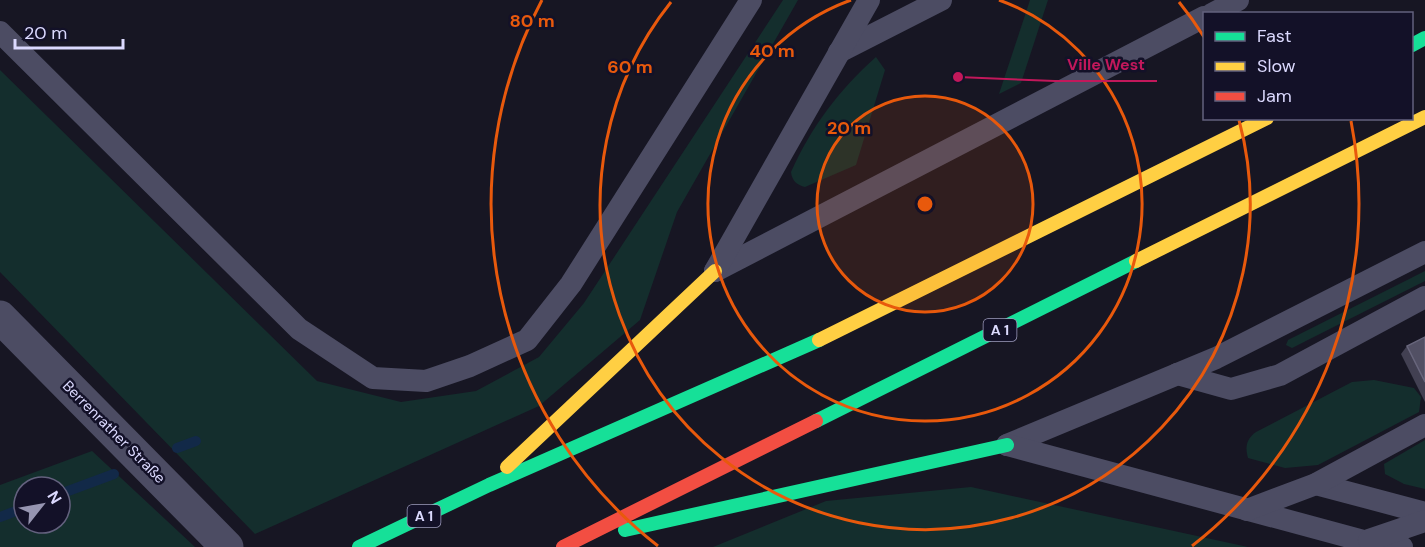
<svg xmlns="http://www.w3.org/2000/svg" width="1425" height="547" font-family="'DM Sans',sans-serif">
<rect width="100%" height="100%" fill="#171623"/>
<g fill="#142e2d" fill-rule="evenodd">
<path d="M783 0H798L677 212 640 320 539 406 255 534 0 272V70L317 381 401 402 476 391 539 357 584 303Z"/>
<path d="M1030 0H1048L1021 83 999 94Z"/>
<path d="M876 57 885 70 856 165 805 187C797 185 792 181 791 172 811 127 839 90 876 57Z"/>
<path d="M1425 271V281L1292 348 1286 345 1288 340Z"/>
<path d="M1374 380 1414 388 1421 397 1419 412 1318 465 1285 468 1248 458C1245 447 1246 439 1256 432L1352 382Z"/>
<path d="M1425 440V489L1404 484 1385 474 1384 464Z"/>
<path d="M92 451 195 547H0V485ZM24 487H60V523H24Z"/>
<path d="M971 487 1248 547H713L826 501Z"/>
</g>
<g fill="none" stroke-linecap="round" stroke-linejoin="round">
<g stroke="#122948" stroke-width="10">
<path d="M177 448 196 441"/>
<path d="M60 494 114 474"/>
<path d="M0 517 24 508"/>
</g>
<g stroke="#4c4c63" stroke-width="22">
<path d="M1212 14 1238 0"/>
<path d="M0 32 299 329 373 378 426 381 470 366 527 340 571 284 751 0"/>
<path d="M839 52 941 0"/>
<path d="M715 271 1204 17"/>
<path d="M715 271 869 0"/>
<path d="M1177 374 1231 389 1280 375 1425 297"/>
<path d="M1007 445 1216 358 1425 252"/>
<path d="M1007 445 1364 541 1402 547"/>
<path d="M1316 484 1425 513"/>
<path d="M1247 510 1316 484 1425 425"/>
<path d="M1369 540 1425 521"/>
</g>
<path stroke="#4c4c63" stroke-width="33" d="M0 317 227 547"/>
<g stroke="#16e098" stroke-width="14">
<path d="M1412 45 1425 38"/>
<path d="M816 421 1136 261"/>
<path d="M625 530 1007 445"/>
<path d="M359 547 489 485 819 340"/>
</g>
<g stroke="#ffcf43" stroke-width="14">
<path d="M1136 261 1425 117"/>
<path d="M819 340 1267 118"/>
<path d="M507 467 715 271"/>
</g>
<path stroke="#f24e42" stroke-width="14" d="M563 547 816 421"/>
</g>
<path fill="#424052" d="M1425 337V402L1401 354 1407 346Z"/>
<path fill="#525064" stroke="#68667c" stroke-width="1.5" d="M1425 337V382L1407 346Z"/>
<circle cx="925" cy="204" r="108" fill="#e8590c" fill-opacity=".12"/>
<g fill="none" stroke="#e8590c" stroke-width="3">
<circle cx="925" cy="204" r="108"/>
<path d="M999 0A217 217 0 1 1 851 0"/>
<path d="M1179 2A325 325 0 0 1 1204 37M1239 120A325 325 0 1 1 671 2"/>
<path d="M658 546A434 434 0 0 1 542 0M1351 121A434 434 0 0 1 1192 546"/>
</g>
<g text-anchor="middle" dominant-baseline="central" stroke-width="5" stroke-linejoin="round" paint-order="stroke">
<g fill="#131128" stroke="#9f9dbe" stroke-width="1.5">
<rect x="983.5" y="319" width="33" height="22" rx="4.5"/>
<rect x="407.5" y="505" width="33" height="22" rx="4.5"/>
</g>
<g font-size="14" font-weight="bold" fill="#dbd9fe">
<text x="1000" y="330">A 1</text>
<text x="424" y="516">A 1</text>
</g>
<g font-size="15" fill="#dbd9fe" stroke="#131128">
<text transform="translate(114 432) rotate(45)">Berrenrather Straße</text>
</g>
</g>
<circle cx="925" cy="204" r="9" fill="#e8590c" stroke="#131128" stroke-width="3"/>
<g font-size="18" text-anchor="middle" font-weight="bold" fill="#e8590c" stroke="#131128" stroke-width="5" stroke-linejoin="round" paint-order="stroke">
<text x="532" y="27">80 m</text>
<text x="772" y="57">40 m</text>
<text x="630" y="73">60 m</text>
<text x="849" y="134">20 m</text>
</g>
<path fill="none" stroke="#c2185b" stroke-width="2" d="M958 77L1055 81H1157"/>
<circle fill="#c2185b" stroke="#131128" stroke-width="2" cx="958" cy="77" r="6"/>
<g font-size="16" text-anchor="middle" font-weight="bold" fill="#c2185b" stroke="#131128" stroke-width="5" stroke-linejoin="round" paint-order="stroke">
<text x="1106" y="70">Ville West</text>
</g>
<rect x="1203" y="12" width="210" height="108" fill="#131128" stroke="#63617e" stroke-width="1.5"/>
<rect x="1215" y="32" width="30" height="9" fill="#16e098" stroke="#63617e" stroke-width="1.5"/>
<text x="1257" y="42" font-size="18" fill="#dbd9fe">Fast</text>
<rect x="1215" y="62" width="30" height="9" fill="#ffcf43" stroke="#63617e" stroke-width="1.5"/>
<text x="1257" y="72" font-size="18" fill="#dbd9fe">Slow</text>
<rect x="1215" y="92" width="30" height="9" fill="#f24e42" stroke="#63617e" stroke-width="1.5"/>
<text x="1257" y="102" font-size="18" fill="#dbd9fe">Jam</text>
<g transform="translate(42 505) rotate(59)"><circle r="28" fill="#131128" stroke="#63617e" stroke-width="1.5"/>
<path d="M0-4.5L10 22L0 15L-10 22Z" fill="#9695b1"/>
<text y="-9" font-size="16" font-weight="bold" text-anchor="middle" fill="#dbd9fe">N</text>
</g>
<path d="M15 39v9h108v-9" fill="none" stroke="#dbd9fe" stroke-width="3"/>
<text x="24" y="39" font-size="18" fill="#dbd9fe" stroke="#131128" stroke-width="4.5" paint-order="stroke">20 m</text>
</svg>
